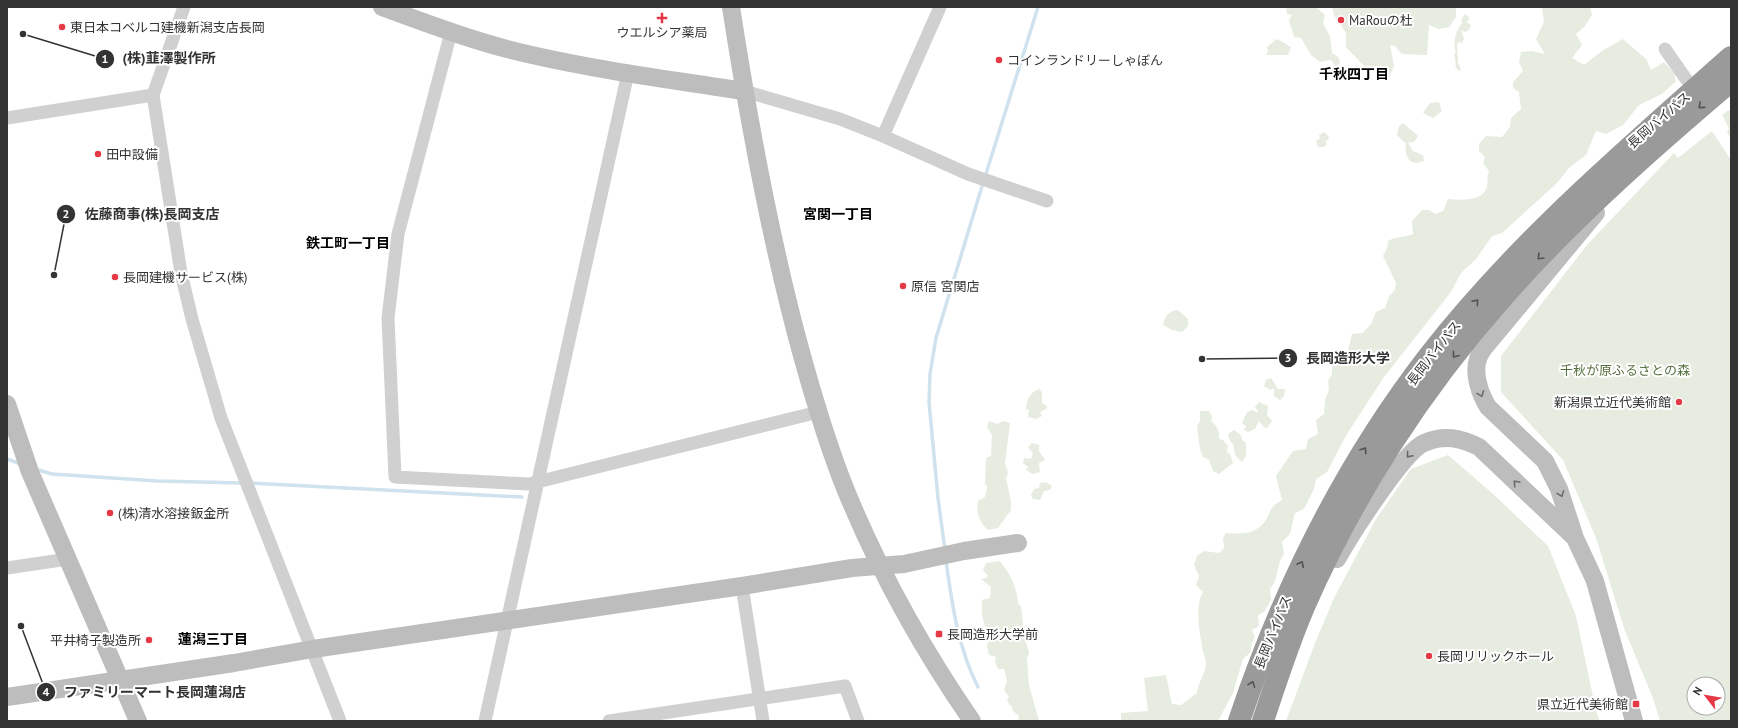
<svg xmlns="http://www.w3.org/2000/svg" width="1738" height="728" font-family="'PT Sans','Noto Sans JP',sans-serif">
<rect width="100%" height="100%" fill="#fff"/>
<g fill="#e6ecdf" fill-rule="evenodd">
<path d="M1286 7H1316L1325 15 1323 23 1330 37 1332 53 1338 57 1340 62 1337 68 1331 60 1320 62 1311 55 1301 38 1294 37 1289 20 1292 15 1287 14Z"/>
<path d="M1332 7H1456V17L1449 27 1439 29 1429 25 1427 55 1402 54 1395 46 1390 45 1394 66 1389 78 1365 67 1346 47V33L1334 15Z"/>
<path d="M1542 7H1590L1592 15 1585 26 1576 34 1582 45 1572 58 1584 65 1602 51 1623 39 1646 59 1651 70 1664 62 1674 73 1676 81 1662 94 1639 105 1623 125 1606 134 1596 131 1586 155 1570 167 1557 183 1502 233 1492 236 1476 259 1461 273 1451 292 1384 377 1347 434 1327 472 1316 479 1314 489 1304 509 1295 513 1290 534 1282 542 1284 554C1276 565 1279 579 1270 589L1271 600 1264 612 1258 615 1259 626 1252 630 1255 637 1252 642 1250 653 1243 659 1233 693 1218 721H1121V713L1148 711 1144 678 1166 675 1172 704 1181 705 1197 693C1198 682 1205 675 1206 664 1206 658 1202 651 1202 645 1199 630 1195 606 1203 592L1196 585 1199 576 1194 565 1197 556 1204 551 1219 553 1224 548 1223 538 1226 533C1243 534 1257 535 1267 518 1273 507 1269 508 1282 500L1276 476 1293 451 1306 449 1308 439 1318 434 1316 420 1324 414 1325 400 1329 390 1328 381 1332 374V365C1348 358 1348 351 1352 334L1363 333 1371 324 1376 312 1385 308 1389 296 1395 290 1396 283 1383 256 1387 248 1388 241C1396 236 1404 238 1413 234L1412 221 1422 210H1429L1435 214 1443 211 1448 199C1459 200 1483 202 1487 187 1488 181 1487 176 1489 171L1483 163 1485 157 1479 151V144L1486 136 1502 137 1510 127 1511 118 1521 109 1519 92 1513 88V82L1523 71 1519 62 1521 52 1532 51 1545 54 1536 39 1544 22Z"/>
<path d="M1465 14 1469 17V20L1466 22 1471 25 1469 30 1465 32 1461 30 1464 39 1462 43 1458 42 1457 45 1458 63 1461 69 1459 71 1455 67 1456 65 1454 54 1456 53C1452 42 1456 30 1463 22L1461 21Z"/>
<path d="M1277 39 1291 47 1288 55H1266L1268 51 1267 47Z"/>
<path d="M1439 102 1442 111 1433 118 1423 113 1430 103Z"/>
<path d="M1729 110 1731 112V137L1727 133 1729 128 1722 115Z"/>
<path d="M1403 123 1418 136 1414 142 1408 143 1413 151 1423 155 1424 161C1410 167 1404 157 1406 144L1397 135 1399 126Z"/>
<path d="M1712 131 1731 160V721H1660L1653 698 1625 631 1596 538 1563 460 1501 392V356L1587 245 1674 153 1678 158ZM1694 684H1718V708H1694Z"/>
<path d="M1324 132 1329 137 1328 140 1325 141 1327 144 1324 147H1318L1316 140 1320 139 1319 135Z"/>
<path d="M1178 310 1188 319V326L1182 332 1172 330 1163 325C1165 316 1169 311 1178 310Z"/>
<path d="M1271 378 1278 389H1285L1284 396 1280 400 1274 396V388L1270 390 1264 386 1266 380Z"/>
<path d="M1039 389 1042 392V403L1047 406 1046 409 1040 412 1042 416 1036 419 1028 417 1029 410 1026 409C1027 399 1029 393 1039 389Z"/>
<path d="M1259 402 1268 406 1267 415 1272 421 1267 428 1264 427 1259 421 1255 429 1248 432 1244 430 1246 426 1242 423 1247 412 1253 410 1257 413 1258 411 1255 407Z"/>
<path d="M1200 411H1209L1212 416 1211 421C1217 426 1220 431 1219 439L1223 440 1228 446 1227 452 1230 454 1233 463 1219 474 1213 471 1209 460 1203 457 1200 449 1197 426 1200 421Z"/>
<path d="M989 421 997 424 1004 421 1010 423 1005 463 1008 473 1006 479 1011 501V510L998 528 988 530C979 522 976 512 978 501L985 497 987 487 985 484 986 458 991 456 992 435 987 427Z"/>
<path d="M1234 430 1241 435 1242 440 1246 443V456L1242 462 1235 455 1233 444 1230 441 1228 434Z"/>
<path d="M1032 443 1039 445V451L1045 460 1039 463 1040 472 1033 474 1026 470 1028 467 1023 463 1024 458 1031 459 1033 453 1028 447Z"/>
<path d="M1448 455 1493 494 1548 546 1576 616 1596 711 1600 721H1286L1315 643 1334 598 1376 519 1411 469Z"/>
<path d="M1046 482 1052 486 1050 490 1044 491 1040 500 1033 499 1031 495 1034 489 1039 488 1040 483Z"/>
<path d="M999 561C1009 570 1018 590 1018 604L1021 606 1024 634 1029 653 1027 659 1029 685 1039 721H1018L1019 716 1012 710 1013 708 1009 704 1007 700 1009 697 1004 690 1007 681 1004 669H998L995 661 996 657 989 655 987 646 990 637C983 623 981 617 982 600L990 598 991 587 981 579 986 578 988 576 983 570 986 563Z"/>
</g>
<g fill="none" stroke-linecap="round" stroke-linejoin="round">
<g stroke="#cfe2ee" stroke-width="3.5">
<path d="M985 177 1038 7"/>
<path d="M7 459 21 464"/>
<path d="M35 469 52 474 157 481 243 483"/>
<path d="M250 483 522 497"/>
<path d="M945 550 938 498 929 402 930 374 936 338 983 183"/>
<path d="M946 561C952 604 958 648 978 687"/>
</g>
<g stroke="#d0d0d0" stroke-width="13">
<path d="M184 7 153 95 181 273 192 319 221 418 340 721"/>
<path d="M451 32 398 234 388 318 395 477 529 484 818 412"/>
<path d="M1665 49 1686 79"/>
<path d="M744 91 840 119 883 136 940 7"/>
<path d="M7 118 153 95"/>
<path d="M883 136 968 174 1047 201"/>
<path d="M7 568 68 559"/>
<path d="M742 586 763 721"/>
<path d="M485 721 628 73"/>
<path d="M609 721 845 686 858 721"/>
</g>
<g stroke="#bdbdbd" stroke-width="18">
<path d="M382 7C431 25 481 44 532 55 602 71 673 80 744 91"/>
<path d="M731 7C749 123 770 239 801 352 814 399 828 447 847 493 880 573 923 650 972 721"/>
<path d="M1596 213 1484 348C1482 351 1479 355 1478 359 1473 374 1480 394 1488 407L1545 461 1559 489 1575 538 1595 581 1634 721"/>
<path d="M7 404 30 472 138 721"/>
<path d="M1337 559C1350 536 1403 452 1424 443 1444 434 1461 438 1479 447L1573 536"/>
<path d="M7 697 234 663 313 649 742 586 852 568 904 564 964 551 1018 543"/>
</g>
<g stroke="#9a9a9a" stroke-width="22">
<path d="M1239 721C1283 590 1344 466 1429 356 1516 244 1625 151 1731 57"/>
<path d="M1263 721C1276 682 1288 644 1304 607 1352 496 1422 388 1502 298 1571 219 1651 149 1731 81"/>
</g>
</g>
<defs><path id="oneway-chevron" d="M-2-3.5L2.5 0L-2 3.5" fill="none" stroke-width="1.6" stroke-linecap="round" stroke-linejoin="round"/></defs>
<g stroke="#525252">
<use href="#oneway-chevron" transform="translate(1701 106) rotate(139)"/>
<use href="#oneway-chevron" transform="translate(1540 257) rotate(135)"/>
<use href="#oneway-chevron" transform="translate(1476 302) rotate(-49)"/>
<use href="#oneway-chevron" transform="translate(1455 355) rotate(127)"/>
<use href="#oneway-chevron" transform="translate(1364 450) rotate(-57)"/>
<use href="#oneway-chevron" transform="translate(1301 564) rotate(-63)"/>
<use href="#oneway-chevron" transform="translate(1252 684) rotate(-69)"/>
</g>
<g stroke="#6a6a6a">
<use href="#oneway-chevron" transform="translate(1481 394) rotate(69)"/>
<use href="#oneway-chevron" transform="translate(1409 455) rotate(131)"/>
<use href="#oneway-chevron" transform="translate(1516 483) rotate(-133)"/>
<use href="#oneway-chevron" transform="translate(1561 494) rotate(69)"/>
</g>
<g fill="#e63946" stroke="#fff" stroke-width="1.5">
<path d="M660 12h4v4h4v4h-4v4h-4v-4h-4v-4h4z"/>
<circle cx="1341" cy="20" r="4"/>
<circle cx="62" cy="27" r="4"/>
<circle cx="999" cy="60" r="4"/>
<circle cx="98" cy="154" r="4"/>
<circle cx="115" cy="277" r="4"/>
<circle cx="903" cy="286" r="4"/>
<circle cx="1679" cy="402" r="4"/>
<circle cx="110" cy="513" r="4"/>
<rect x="935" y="630" width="8" height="8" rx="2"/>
<circle cx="149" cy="640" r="4"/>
<circle cx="1429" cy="656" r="4"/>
<rect x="1632" y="700" width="8" height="8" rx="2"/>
</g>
<g text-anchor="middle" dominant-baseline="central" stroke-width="4" stroke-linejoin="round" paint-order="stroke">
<g font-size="13" fill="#333" stroke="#fff" text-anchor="start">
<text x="1349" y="20">MaRouの杜</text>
<text x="70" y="27">東日本コベルコ建機新潟支店長岡</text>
<text x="662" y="32" text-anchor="middle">ウエルシア薬局</text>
<text x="1007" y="60">コインランドリーしゃぼん</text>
<text x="106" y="154">田中設備</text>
<text x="123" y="277">長岡建機サービス(株)</text>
<text x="911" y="286">原信 宮関店</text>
<text x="1671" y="402" text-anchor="end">新潟県立近代美術館</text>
<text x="118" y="513">(株)清水溶接鈑金所</text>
<text x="947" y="634">長岡造形大学前</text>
<text x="141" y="640" text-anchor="end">平井椅子製造所</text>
<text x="1437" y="656">長岡リリックホール</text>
<text x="1628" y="704" text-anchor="end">県立近代美術館</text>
</g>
<g font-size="13" fill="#333" stroke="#fff">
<text transform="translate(1659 120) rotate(-41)">長岡バイパス</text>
<text transform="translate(1434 353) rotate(-52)">長岡バイパス</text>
<text transform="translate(1273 632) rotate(-68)">長岡バイパス</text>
</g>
<g font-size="13" fill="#56703f" stroke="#fff">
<text x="1625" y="370">千秋が原ふるさとの森</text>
</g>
<g font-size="14" font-weight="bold" fill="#000" stroke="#fff">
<text x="1354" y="74">千秋四丁目</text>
<text x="838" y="214">宮関一丁目</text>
<text x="348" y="243">鉄工町一丁目</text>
<text x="213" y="639">蓮潟三丁目</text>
</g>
</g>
<path fill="none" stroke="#333" stroke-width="1.5" d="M23 34L105 59M54 275L66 214M1202 359L1288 358M21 626L46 692"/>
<g fill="#333" stroke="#fff" stroke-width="1.5">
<circle cx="23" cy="34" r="4"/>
<circle cx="54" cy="275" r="4"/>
<circle cx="1202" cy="359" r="4"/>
<circle cx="21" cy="626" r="4"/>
<circle cx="105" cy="59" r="10"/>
<circle cx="66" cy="214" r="10"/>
<circle cx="1288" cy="358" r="10"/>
<circle cx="46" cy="692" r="10"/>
</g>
<g font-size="12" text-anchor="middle" font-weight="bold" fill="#fff">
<text x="105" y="63">1</text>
<text x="66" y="218">2</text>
<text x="1288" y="362">3</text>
<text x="46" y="696">4</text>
</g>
<g font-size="14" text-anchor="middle" font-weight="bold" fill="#333" stroke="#fff" stroke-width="4" stroke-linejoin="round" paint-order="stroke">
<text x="169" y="63">(株)韮澤製作所</text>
<text x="152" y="219">佐藤商事(株)長岡支店</text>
<text x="1348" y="363">長岡造形大学</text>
<text x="155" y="697">ファミリーマート長岡蓮潟店</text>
</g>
<rect width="1738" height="728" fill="none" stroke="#333333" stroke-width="16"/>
<g transform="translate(1706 696) rotate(301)"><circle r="19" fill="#ffffff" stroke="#adadad"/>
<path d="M0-3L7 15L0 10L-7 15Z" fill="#e63946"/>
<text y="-6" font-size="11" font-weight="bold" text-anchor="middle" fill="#333333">N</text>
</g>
</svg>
